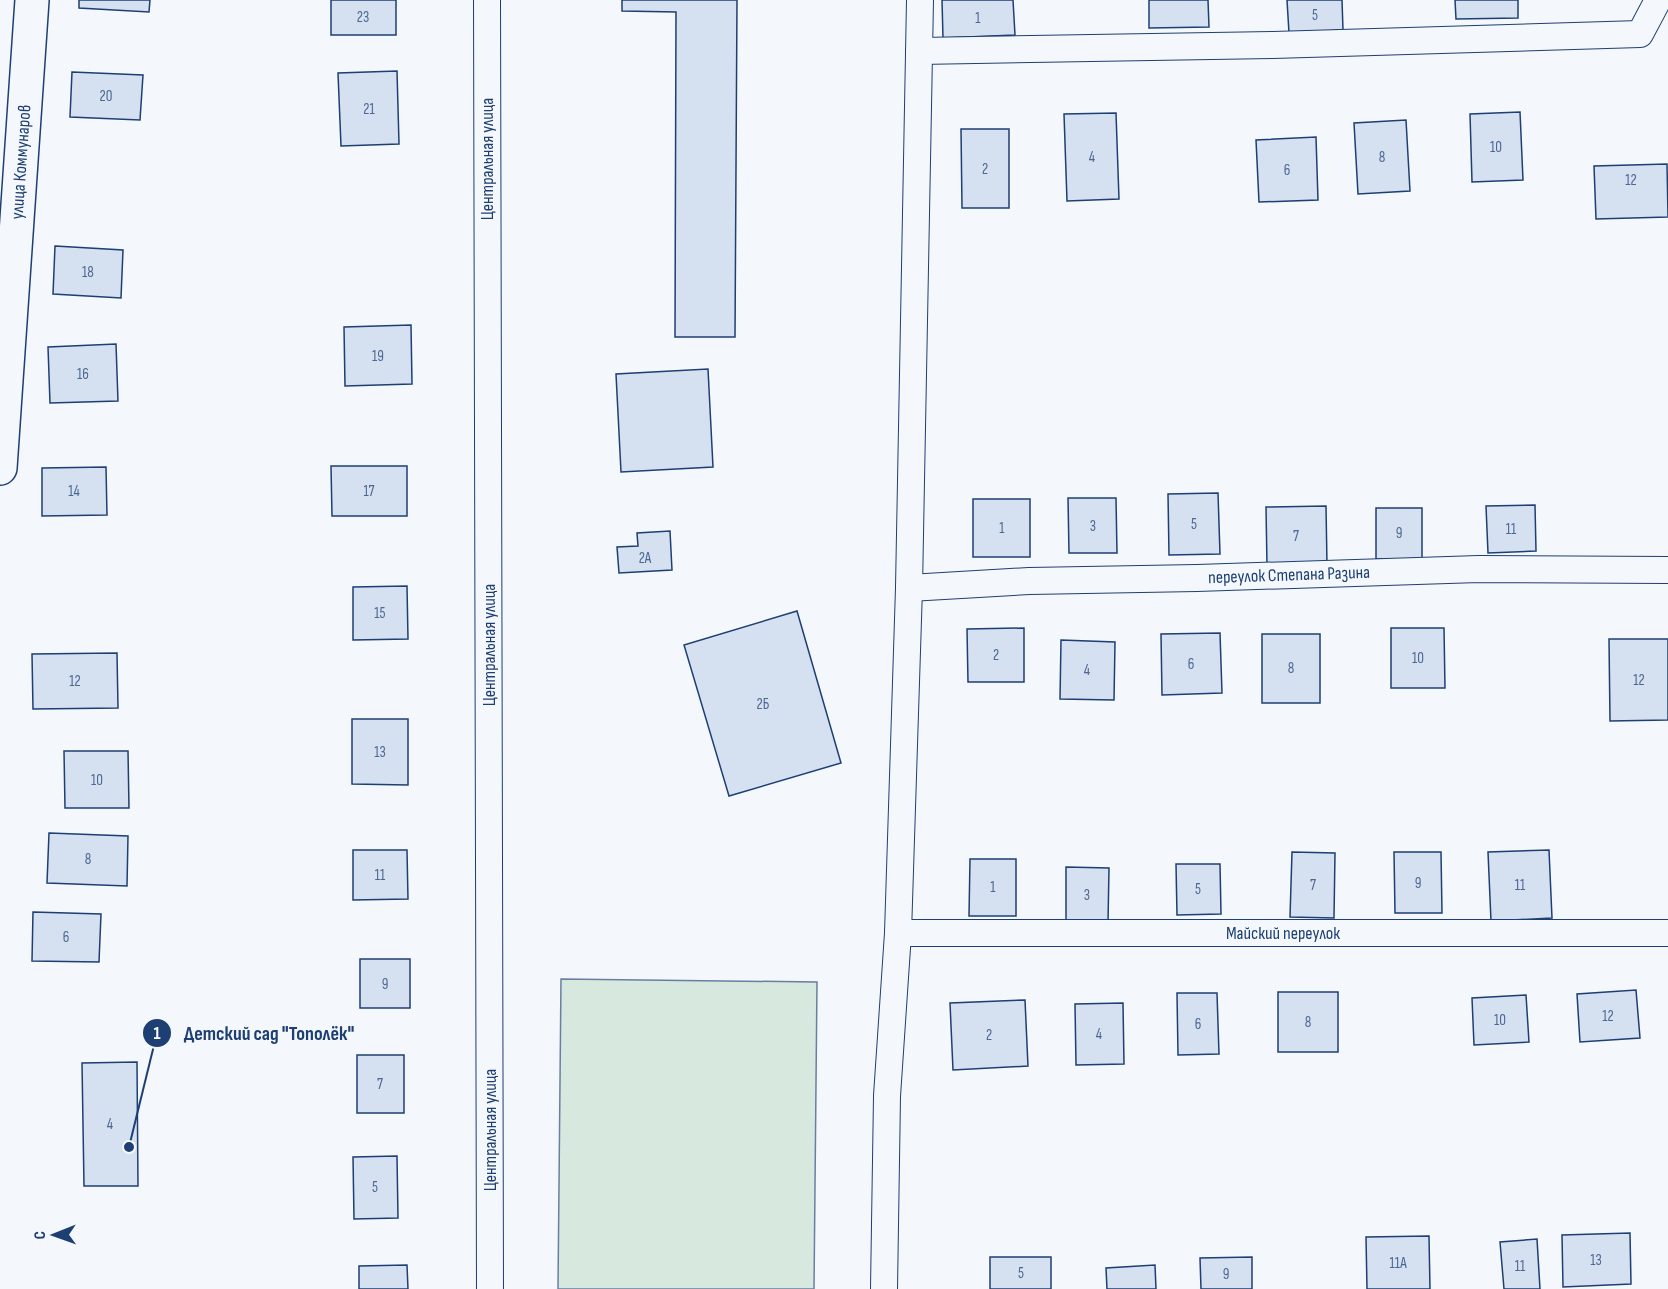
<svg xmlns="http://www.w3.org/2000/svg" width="1668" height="1289" font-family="'Sofia Sans Condensed',sans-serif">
<rect width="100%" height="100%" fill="#f4f7fb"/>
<path fill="#d7e8df" stroke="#687fa3" stroke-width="1.5" d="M561 979 817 982 814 1289H558Z"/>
<g fill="#d5e0f0" stroke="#1d3f73" stroke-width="1.5">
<path d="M79 0H150L149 12 79 8Z"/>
<rect x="331" y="0" width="65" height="35"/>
<path d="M622 0H737L735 337H675L676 12 622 11Z"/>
<path d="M942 0H1013L1015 35 943 38Z"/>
<path d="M1149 0H1208L1209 27 1149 28Z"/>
<path d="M1287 0H1342L1343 30 1289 33Z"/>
<path d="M1455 0H1518V18L1456 19Z"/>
<path d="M397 71 399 144 341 146 338 73Z"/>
<path d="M72 72 143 75 140 120 70 117Z"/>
<path d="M1520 112 1523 180 1472 182 1470 114Z"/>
<path d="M1116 113 1119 199 1067 201 1064 114Z"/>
<path d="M1406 120 1410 191 1358 194 1354 123Z"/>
<path d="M961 129H1009V208H962Z"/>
<path d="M1316 137 1318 200 1259 202 1256 140Z"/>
<path d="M1667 164 1668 217 1596 219 1594 166Z"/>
<path d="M55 246 123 250 121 298 53 294Z"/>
<path d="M411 325 412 384 345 386 344 327Z"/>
<path d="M116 344 118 401 50 403 48 347Z"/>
<path d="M708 369 713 467 621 472 616 374Z"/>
<path d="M331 466H407V516H332Z"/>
<path d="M106 467 107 515 42 516V468Z"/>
<path d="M1218 493 1220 554 1169 555 1168 494Z"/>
<path d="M1068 498H1116L1117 553H1069Z"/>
<rect x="973" y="499" width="57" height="58"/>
<path d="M1535 505 1536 551 1488 553 1486 506Z"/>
<path d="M1326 506 1327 565 1267 566 1266 507Z"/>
<rect x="1376" y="508" width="46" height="51"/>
<path d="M670 531 672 570 619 573 617 547 638 546 637 533Z"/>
<path d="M407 586 408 639 353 640V587Z"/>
<path d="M797 611 841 763 729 796 684 645Z"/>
<path d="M1024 628V682H968L967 629Z"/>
<path d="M1391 628H1444L1445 688H1391Z"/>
<path d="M1220 633 1222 693 1162 695 1161 634Z"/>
<rect x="1262" y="634" width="58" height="69"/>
<path d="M1609 639H1668V720L1610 721Z"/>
<path d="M1061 640 1115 642 1114 700 1060 699Z"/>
<path d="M117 653 118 708 33 709 32 654Z"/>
<path d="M352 719H408V785L352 784Z"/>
<path d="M64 751H128L129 808H65Z"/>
<path d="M49 833 128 836 127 886 47 883Z"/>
<path d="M353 850H407L408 899 353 900Z"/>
<path d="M1549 850 1552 918 1491 921 1488 852Z"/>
<path d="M1292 852 1335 853 1334 918 1290 917Z"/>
<path d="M1394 852H1441L1442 913H1395Z"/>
<path d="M970 859H1016V916H969Z"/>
<path d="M1176 864H1220L1221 914 1177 915Z"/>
<path d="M1066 867 1109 868 1108 923H1066Z"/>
<path d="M33 912 101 914 99 962 32 961Z"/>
<rect x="360" y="959" width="50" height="49"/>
<path d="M1636 990 1640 1038 1580 1042 1577 994Z"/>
<rect x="1278" y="992" width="60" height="60"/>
<path d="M1177 993H1217L1219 1054 1178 1055Z"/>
<path d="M1526 995 1529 1042 1474 1045 1472 998Z"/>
<path d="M1025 1000 1028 1066 953 1070 950 1003Z"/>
<path d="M1123 1003 1124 1064 1076 1065 1075 1004Z"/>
<rect x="357" y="1055" width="47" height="58"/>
<path d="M137 1062 138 1186H84L82 1063Z"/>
<path d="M397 1156 398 1218 354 1219 353 1157Z"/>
<path d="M1630 1233 1631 1284 1563 1287 1562 1235Z"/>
<path d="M1429 1236 1430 1289H1367L1366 1237Z"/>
<path d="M1537 1239 1540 1289H1504L1500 1242Z"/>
<rect x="990" y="1257" width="61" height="32"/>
<path d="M1252 1257V1289H1201L1200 1258Z"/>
<path d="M407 1265 408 1289H359V1266Z"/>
<path d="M1155 1265 1156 1289H1107L1106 1268Z"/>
</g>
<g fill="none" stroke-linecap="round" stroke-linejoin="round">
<defs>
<g id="minor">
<path d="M487 0 490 1289"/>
<path d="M919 51 1273 45 1640 34 1658 0"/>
<path d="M909 588 1029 581 1197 578 1479 569 1668 570"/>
<path d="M898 933H1668"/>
<path d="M884 1289 887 1096 898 933 909 588 920 0"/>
</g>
<path id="tertiary" d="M0 468 32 0"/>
</defs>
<use href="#minor" stroke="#1d3f73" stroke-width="28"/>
<use href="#tertiary" stroke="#1d3f73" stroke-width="36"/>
<use href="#minor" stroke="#f4f7fb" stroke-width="26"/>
<use href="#tertiary" stroke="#f4f7fb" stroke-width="33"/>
</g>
<g text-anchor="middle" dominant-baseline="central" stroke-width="4.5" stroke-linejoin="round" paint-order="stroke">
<g font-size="15" fill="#4b6792">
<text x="1315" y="15">5</text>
<text x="363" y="17">23</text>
<text x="978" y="18">1</text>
<text x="106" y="96">20</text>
<text x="369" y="109">21</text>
<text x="1496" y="147">10</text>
<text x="1092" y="157">4</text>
<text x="1382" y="157">8</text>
<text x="985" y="169">2</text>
<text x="1287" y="170">6</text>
<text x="1631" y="180">12</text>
<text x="88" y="272">18</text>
<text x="378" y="356">19</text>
<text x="83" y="374">16</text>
<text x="74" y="491">14</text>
<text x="369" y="491">17</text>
<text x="1194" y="524">5</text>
<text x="1093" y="526">3</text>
<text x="1002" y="528">1</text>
<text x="1511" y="529">11</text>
<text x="1399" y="533">9</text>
<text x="1296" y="536">7</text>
<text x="645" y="558">2А</text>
<text x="380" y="613">15</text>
<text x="996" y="655">2</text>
<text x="1418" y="658">10</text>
<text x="1191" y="664">6</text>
<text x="1291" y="668">8</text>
<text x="1087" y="670">4</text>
<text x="1639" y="680">12</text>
<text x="75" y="681">12</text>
<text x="763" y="704">2Б</text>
<text x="380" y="752">13</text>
<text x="97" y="780">10</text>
<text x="88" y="859">8</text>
<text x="380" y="875">11</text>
<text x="1418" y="883">9</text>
<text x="1313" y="885">7</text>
<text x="1520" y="885">11</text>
<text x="993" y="887">1</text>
<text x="1198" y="889">5</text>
<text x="1087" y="895">3</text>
<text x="66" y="937">6</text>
<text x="385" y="984">9</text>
<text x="1608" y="1016">12</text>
<text x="1500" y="1020">10</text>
<text x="1308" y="1022">8</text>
<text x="1198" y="1024">6</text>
<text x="1099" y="1034">4</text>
<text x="989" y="1035">2</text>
<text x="380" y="1084">7</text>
<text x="110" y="1124">4</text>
<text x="375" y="1187">5</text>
<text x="1596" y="1260">13</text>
<text x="1398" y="1263">11А</text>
<text x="1520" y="1266">11</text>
<text x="1021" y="1273">5</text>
<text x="1226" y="1274">9</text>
</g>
<g font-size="18" fill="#1d3f73" stroke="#f4f7fb">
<text transform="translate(487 159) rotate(-90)">Центральная улица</text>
<text transform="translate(21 162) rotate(-86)">улица Коммунаров</text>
<text transform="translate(1289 575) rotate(-2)">переулок Степана Разина</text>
<text transform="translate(489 645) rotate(-90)">Центральная улица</text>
<text x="1283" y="933">Майский переулок</text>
<text transform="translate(490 1130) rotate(-90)">Центральная улица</text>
</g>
</g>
<path fill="none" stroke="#1d3f73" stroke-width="2" d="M129 1147L157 1033"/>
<g fill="#1d3f73" stroke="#f4f7fb" stroke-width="2">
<circle cx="129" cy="1147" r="6"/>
<circle cx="157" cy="1033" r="15"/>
</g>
<g font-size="18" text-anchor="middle" font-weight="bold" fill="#fff">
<text x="157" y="1039">1</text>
</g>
<g font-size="20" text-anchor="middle" font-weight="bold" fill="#1d3f73" stroke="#f4f7fb" stroke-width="4.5" stroke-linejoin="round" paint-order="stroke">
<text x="269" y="1040">Детский сад "Тополёк"</text>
</g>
<g transform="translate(54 1235) rotate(269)" stroke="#f4f7fb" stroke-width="4.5" paint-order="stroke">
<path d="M0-4.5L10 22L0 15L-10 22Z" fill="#1d3f73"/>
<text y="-9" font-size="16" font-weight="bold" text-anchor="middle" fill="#1d3f73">С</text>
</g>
</svg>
